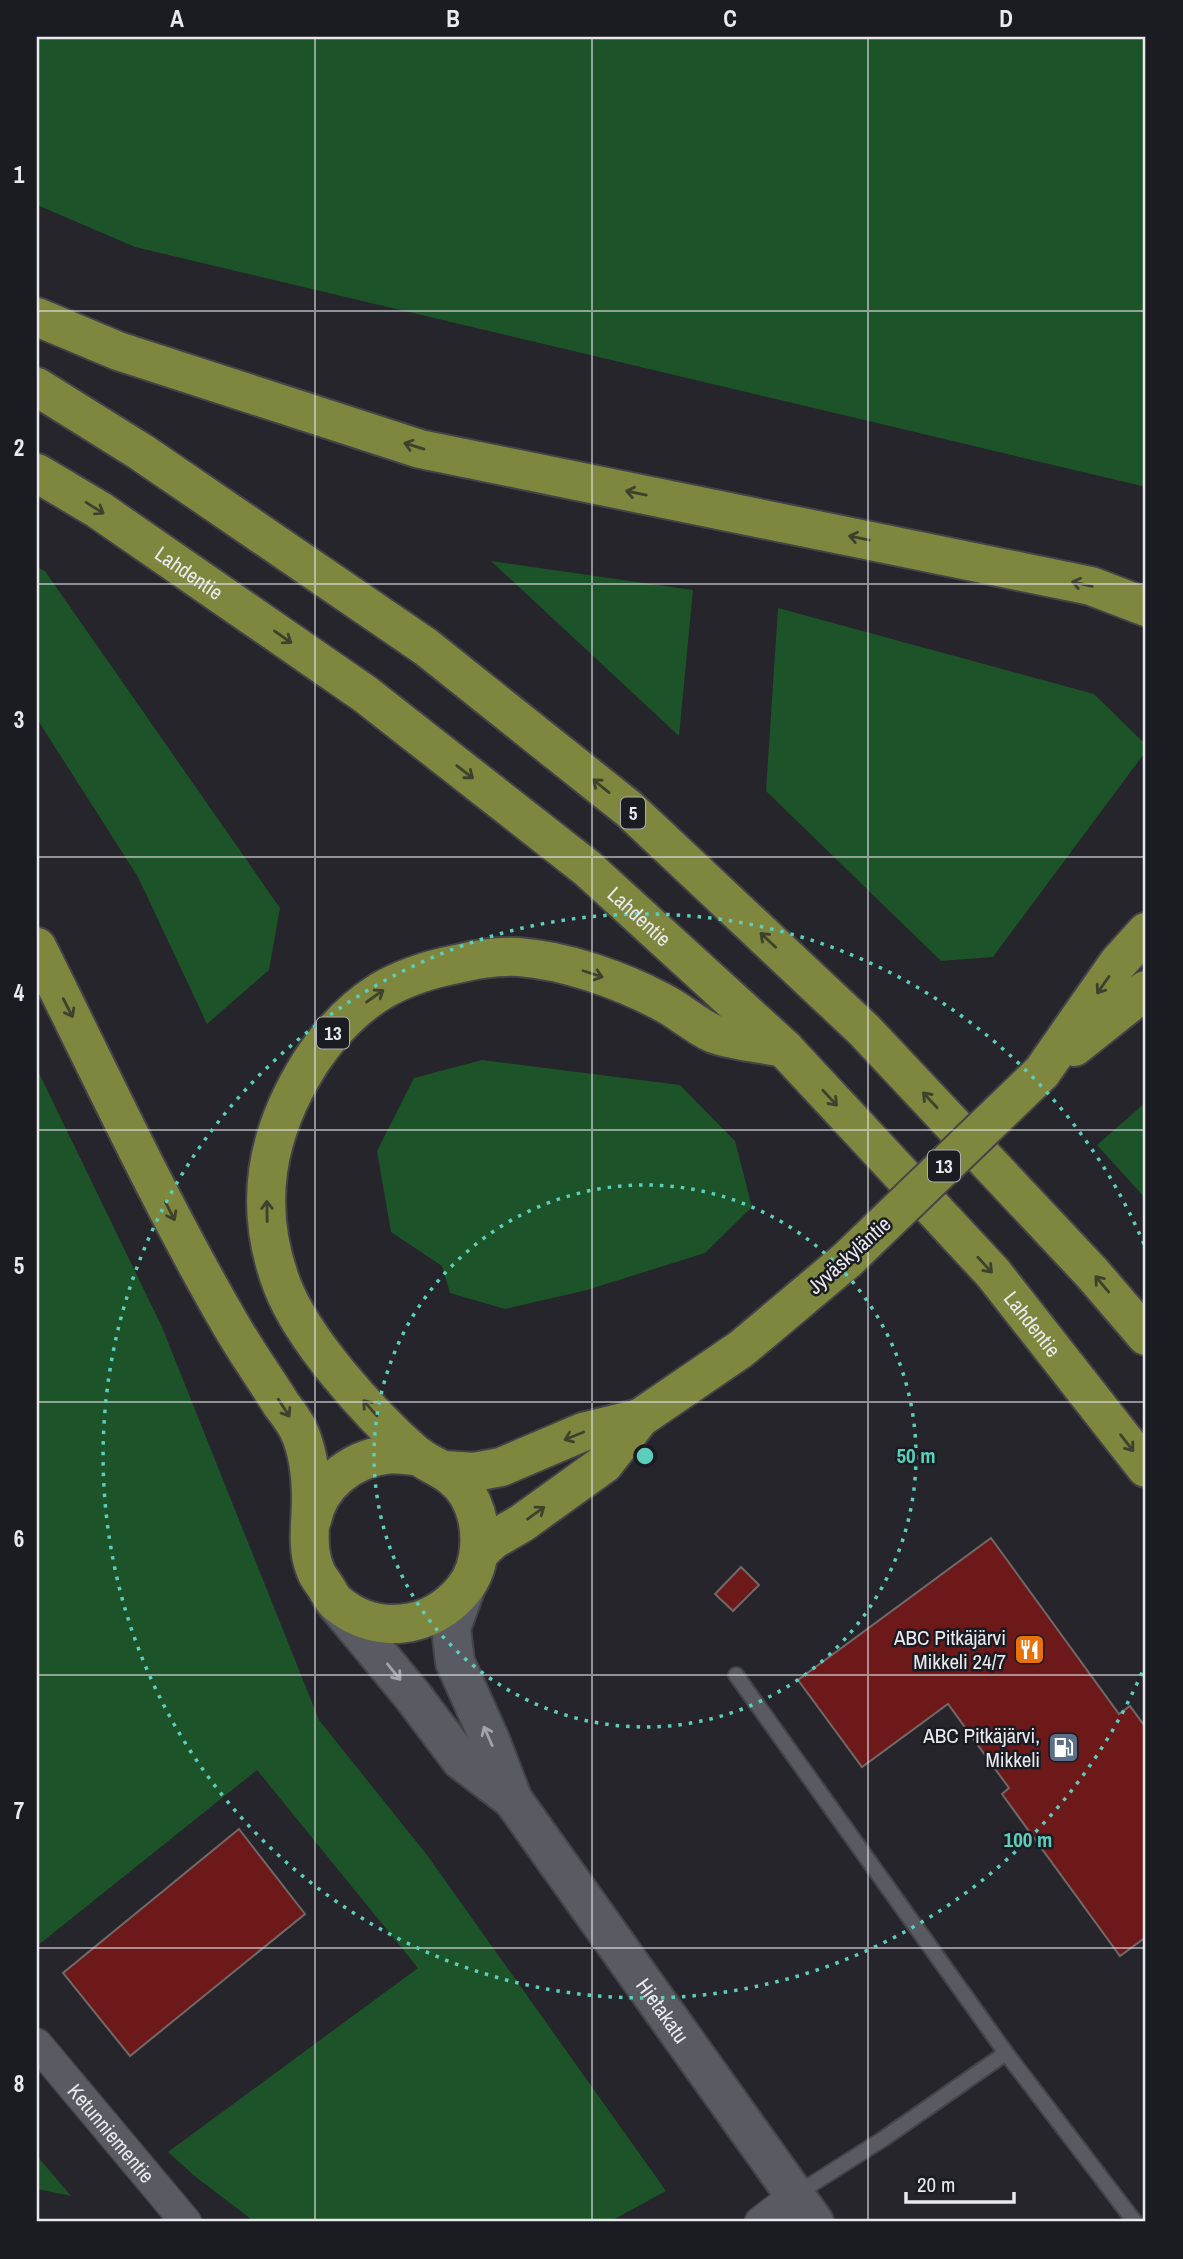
<svg xmlns="http://www.w3.org/2000/svg" width="1183" height="2259" font-family="'Archivo Narrow',sans-serif">
<rect width="100%" height="100%" fill="#25252b"/>
<g fill="#1d5328">
<path d="M37 37H1146V487L135 247 37 205Z"/>
<path d="M491 561 693 590 679 736Z"/>
<path d="M37 567 45 571 280 908 269 970 207 1024 138 877 37 719Z"/>
<path d="M778 608 1094 694 1146 745V751L993 957 941 961 766 791Z"/>
<path d="M482 1060 680 1085 735 1141 752 1207 705 1253 587 1290 505 1309 450 1293 442 1266 391 1232 377 1151 414 1078Z"/>
<path d="M37 1069 162 1327 319 1720 427 1855 666 2191 609 2222H255L197 2178 168 2152 418 1968 257 1770 37 1946Z"/>
<path d="M1146 1102V1199L1097 1145Z"/>
<path d="M37 2156 71 2196 37 2189Z"/>
</g>
<g fill="#6d191a" stroke="#716867" stroke-width="2">
<path d="M991 1538 1119 1714 1130 1706 1146 1728V1937L1120 1956 1002 1794 1009 1788 948 1704 862 1767 798 1680Z"/>
<path d="M741 1567 759 1585 733 1611 715 1594Z"/>
<path d="M239 1829 305 1914 130 2056 63 1973Z"/>
</g>
<g fill="none" stroke-linecap="round" stroke-linejoin="round">
<defs>
<g id="lane">
<path d="M736 1675 1006 2053"/>
<path d="M795 2195 883 2139 1006 2053 1135 2222"/>
</g>
<g id="street">
<path id="s1" d="M37 2044 186 2222"/>
<path d="M760 2222 794 2196"/>
</g>
<g id="secondary">
<path id="s2" d="M466 1587 451 1628 455 1662 490 1740 513 1800 814 2222"/>
<path d="M334 1601 412 1695 461 1760 512 1799"/>
</g>
<g id="highway">
<path d="M37 317 118 351 420 449 1091 586 1146 607"/>
<path d="M37 387 141 452 426 647 629 809 864 1030 1092 1273 1146 1336"/>
<path id="s3" d="M37 473 99 510 365 694 587 868 784 1048 993 1273 1146 1468"/>
<path d="M37 947C100 1073 161 1205 232 1327 247 1353 265 1378 281 1404 287 1412 294 1421 298 1429 308 1450 311 1476 311 1499 311 1522 306 1547 315 1569 317 1576 322 1581 325 1586 329 1592 332 1599 337 1603 376 1636 431 1629 463 1590 484 1565 484 1523 468 1495 453 1470 432 1468 413 1452 369 1413 303 1340 282 1285 252 1205 266 1133 310 1063 329 1034 352 1009 381 991 405 977 431 969 457 964 477 959 497 956 518 957 564 960 621 980 662 1002 680 1011 696 1026 714 1034 733 1041 764 1044 784 1048"/>
<path d="M1074 1047 1146 990"/>
<path d="M1042 1072 1118 963 1146 932"/>
<path d="M445 1470 474 1472 501 1467 583 1432 640 1418"/>
<path d="M312 1520C319 1485 350 1460 385 1455 395 1453 407 1456 418 1456"/>
<path d="M480 1552 493 1540 522 1523 604 1464 640 1418 741 1349 847 1260"/>
</g>
</defs>
<use href="#lane" stroke="#434348" stroke-width="18"/>
<use href="#street" stroke="#434348" stroke-width="33"/>
<use href="#secondary" stroke="#434348" stroke-width="42"/>
<use href="#highway" stroke="#434348" stroke-width="42"/>
<use href="#lane" stroke="#5a5b62" stroke-width="14"/>
<use href="#street" stroke="#5a5b62" stroke-width="30"/>
<use href="#secondary" stroke="#5a5b62" stroke-width="38"/>
<use href="#highway" stroke="#7f873f" stroke-width="38"/>
<defs>
<path id="highway-bridge" d="M847 1260 1042 1072"/>
</defs>
<use href="#highway-bridge" stroke="#434348" stroke-width="42" stroke-linecap="butt"/>
<use href="#highway-bridge" stroke="#7f873f" stroke-width="38"/>
</g>
<defs><path id="oneway-shaft" d="M-6 0H5M1.5-3L5.5 0L1.5 3" fill="none" stroke-width="1.6" stroke-linecap="round" stroke-linejoin="round" transform="scale(1.75)"/></defs>
<g stroke="#3e412c">
<use href="#oneway-shaft" transform="translate(414 446) rotate(-163)"/>
<use href="#oneway-shaft" transform="translate(636 493) rotate(-168)"/>
<use href="#oneway-shaft" transform="translate(95 508) rotate(32)"/>
<use href="#oneway-shaft" transform="translate(859 538) rotate(-168)"/>
<use href="#oneway-shaft" transform="translate(1082 584) rotate(-167)"/>
<use href="#oneway-shaft" transform="translate(283 637) rotate(35)"/>
<use href="#oneway-shaft" transform="translate(465 772) rotate(38)"/>
<use href="#oneway-shaft" transform="translate(601 786) rotate(-141)"/>
<use href="#oneway-shaft" transform="translate(768 940) rotate(-137)"/>
<use href="#oneway-shaft" transform="translate(593 974) rotate(18)"/>
<use href="#oneway-shaft" transform="translate(1103 985) rotate(125)"/>
<use href="#oneway-shaft" transform="translate(375 996) rotate(-35)"/>
<use href="#oneway-shaft" transform="translate(68 1008) rotate(63)"/>
<use href="#oneway-shaft" transform="translate(830 1098) rotate(47)"/>
<use href="#oneway-shaft" transform="translate(930 1100) rotate(-133)"/>
<use href="#oneway-shaft" transform="translate(170 1211) rotate(63)"/>
<use href="#oneway-shaft" transform="translate(267 1211) rotate(-91)"/>
<use href="#oneway-shaft" transform="translate(985 1265) rotate(47)"/>
<use href="#oneway-shaft" transform="translate(1102 1284) rotate(-130)"/>
<use href="#oneway-shaft" transform="translate(284 1408) rotate(57)"/>
<use href="#oneway-shaft" transform="translate(370 1408) rotate(-131)"/>
<use href="#oneway-shaft" transform="translate(574 1436) rotate(158)"/>
<use href="#oneway-shaft" transform="translate(1127 1443) rotate(52)"/>
<use href="#oneway-shaft" transform="translate(536 1513) rotate(-36)"/>
</g>
<g stroke="#a2a2a8">
<use href="#oneway-shaft" transform="translate(394 1672) rotate(51)"/>
<use href="#oneway-shaft" transform="translate(488 1736) rotate(-114)"/>
</g>
<path fill="none" stroke="#e9e9ee" stroke-width="2" stroke-opacity="0.55" d="M315 37V2222M592 37V2222M868 37V2222M37 311H1146M37 584H1146M37 857H1146M37 1130H1146M37 1402H1146M37 1675H1146M37 1948H1146"/>
<g fill="none" stroke="#5bcebc" stroke-width="3.5" stroke-dasharray="3.5 7">
<circle cx="645" cy="1456" r="271"/>
<path d="M1146 1663A542 542 0 1 1 1146 1249"/>
</g>
<defs>
<symbol id="restaurant-square" viewBox="-11 -11 22 22"><rect x="-9" y="-9" width="18" height="18" rx="4" fill="#e8710a" stroke="#1b1c22"/><path d="M-5-6h1v4h1v-4h1v4h1v-4h1v5L-1.5 .5V6h-2V.5L-5-1ZM5-6V6H3V1.5H1.5Q1.5-4 5-6Z" fill="#fff"/></symbol>
<symbol id="fuel-square" viewBox="-11 -11 22 22"><rect x="-9" y="-9" width="18" height="18" rx="4" fill="#5c6f8a" stroke="#1b1c22"/><path d="M-5.5-6h7V0h2V4h1.3V-2.5L3-4.5l.8-.8L6-3V5H2.5V1h-1V6h-7ZM-4.2-4.7v3.2H.2V-4.7Z" fill="#fff"/></symbol>
</defs>
<g fill-rule="evenodd">
<use href="#restaurant-square" x="1012" y="1632" width="35" height="35"/>
<use href="#fuel-square" x="1046" y="1730" width="35" height="35"/>
</g>
<g text-anchor="middle" dominant-baseline="central" stroke-width="5" stroke-linejoin="round" paint-order="stroke">
<g fill="#1b1c22" stroke="#abacb1" stroke-width="2">
<rect x="621" y="797.5" width="24" height="31" rx="5"/>
<rect x="317" y="1017.5" width="32" height="31" rx="5"/>
<rect x="928" y="1150.5" width="32" height="31" rx="5"/>
</g>
<g font-size="19" font-weight="bold" fill="#e9e9ee">
<text x="633" y="813">5</text>
<text x="333" y="1033">13</text>
<text x="944" y="1166">13</text>
</g>
<g font-size="21" fill="#e9e9ee" stroke="#1b1c22">
<text stroke="none"><textPath href="#s3" startOffset="182">Lahdentie</textPath></text>
<text stroke="none"><textPath href="#s3" startOffset="749">Lahdentie</textPath></text>
<text transform="translate(849 1255) rotate(-42)">Jyväskyläntie</text>
<text stroke="none"><textPath href="#s3" startOffset="1316">Lahdentie</textPath></text>
<text stroke="none"><textPath href="#s2" startOffset="486">Hietakatu</textPath></text>
<text stroke="none"><textPath href="#s1" startOffset="116">Ketunniementie</textPath></text>
</g>
<g font-size="21" fill="#e9e9ee" stroke="#1b1c22" text-anchor="end">
<text x="1006" y="1637">ABC Pitkäjärvi<tspan x="1006" dy="24">Mikkeli 24/7</tspan></text>
<text x="1040" y="1735">ABC Pitkäjärvi,<tspan x="1040" dy="24">Mikkeli</tspan></text>
</g>
</g>
<circle cx="645" cy="1456" r="10" fill="#5bcebc" stroke="#1b1c22" stroke-width="3.5"/>
<g font-size="21" text-anchor="middle" font-weight="bold" fill="#5bcebc" stroke="#1b1c22" stroke-width="5" stroke-linejoin="round" paint-order="stroke">
<text x="916" y="1463">50 m</text>
<text x="1028" y="1847">100 m</text>
</g>
<rect width="1183" height="2259" fill="none" stroke="#1b1c22" stroke-width="77"/>
<path d="M906 2192v10h108v-10" fill="none" stroke="#e9e9ee" stroke-width="3.5"/>
<text x="917" y="2192" font-size="21" fill="#e9e9ee" stroke="#1b1c22" stroke-width="5" paint-order="stroke">20 m</text>
<rect x="38" y="38" width="1106" height="2182" fill="none" stroke="#e9e9ee" stroke-width="2.5"/>
<g font-size="23" text-anchor="middle" font-weight="bold" fill="#e9e9ee">
<text x="177" y="27">A</text>
<text x="453" y="27">B</text>
<text x="730" y="27">C</text>
<text x="1006" y="27">D</text>
<text x="19" y="183">1</text>
<text x="19" y="456">2</text>
<text x="19" y="728">3</text>
<text x="19" y="1001">4</text>
<text x="19" y="1274">5</text>
<text x="19" y="1547">6</text>
<text x="19" y="1819">7</text>
<text x="19" y="2092">8</text>
</g>
</svg>
